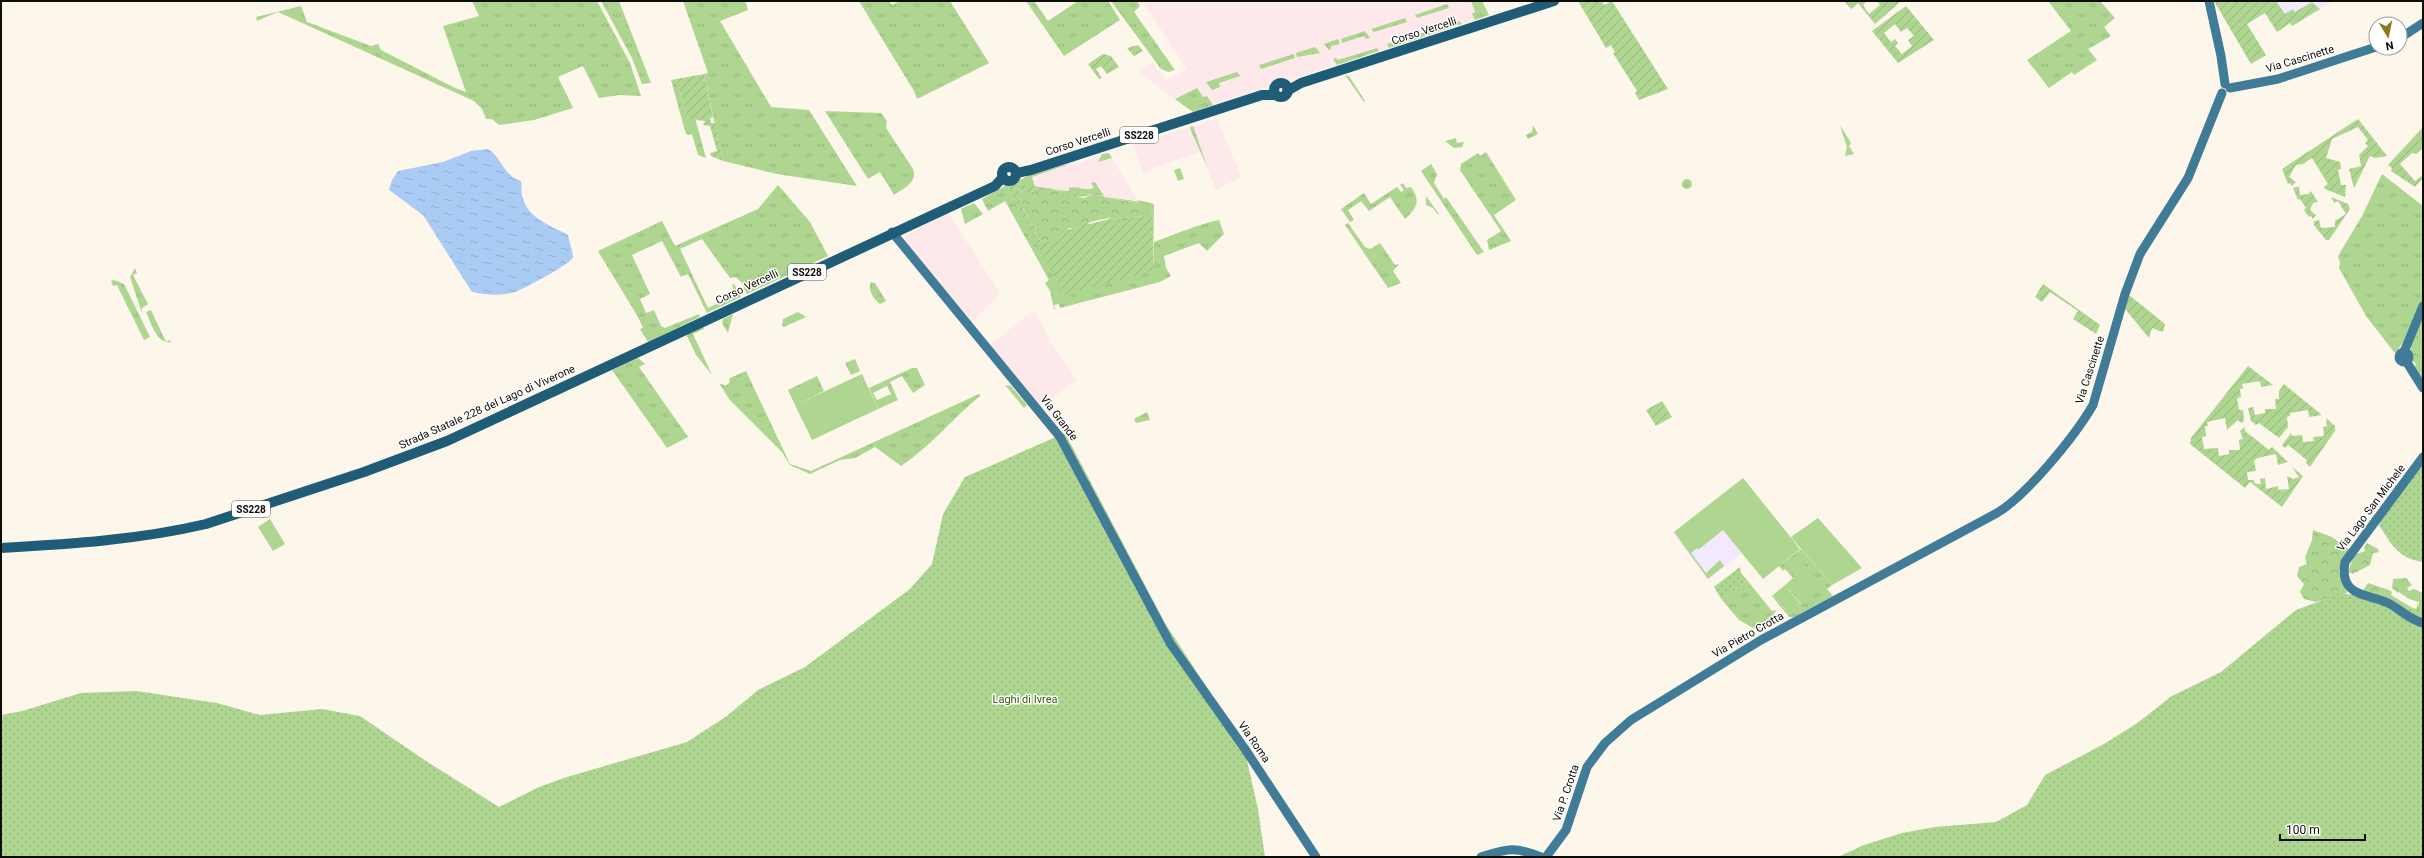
<svg xmlns="http://www.w3.org/2000/svg" width="2424" height="858" font-family="Roboto,sans-serif">
<defs>
<pattern id="grass-tufts" width="24" height="20" patternUnits="userSpaceOnUse"><rect width="24" height="20" fill="#aed691"/><path d="M3 7l-1-3M5 7V3M7 7l1-3M15 17l-1-3M17 17v-4M19 17l1-3" fill="none" stroke="#94b67c"/></pattern>
<pattern id="forest-crowns" width="20" height="18" patternUnits="userSpaceOnUse"><rect width="20" height="18" fill="#aed691"/><path d="M2 6a3 3 0 1 1 6 0M12 15a3 3 0 1 1 6 0" fill="none" stroke="#94b67c"/></pattern>
<pattern id="park-dots" width="8" height="8" patternUnits="userSpaceOnUse"><rect width="8" height="8" fill="#aed691"/><path d="M2 2h.1M6 6h.1" fill="none" stroke="#94b67c" stroke-width="1.8" stroke-linecap="round"/></pattern>
<pattern id="garden-furrows" width="10" height="10" patternUnits="userSpaceOnUse"><rect width="10" height="10" fill="#aed691"/><path d="M-1 1l2-2M0 10L10 0M9 11l2-2" fill="none" stroke="#94b67c"/></pattern>
<pattern id="water-ripples" width="26" height="14" patternUnits="userSpaceOnUse"><rect width="26" height="14" fill="#aacbf3"/><path d="M2 4q2-2 4 0t4 0M15 11q2-2 4 0t4 0" fill="none" stroke="#91adcf"/></pattern>
</defs>
<rect width="100%" height="100%" fill="#fdf7eb"/>
<g fill="#fde8ea">
<path d="M1137 1H1482L1489 15 1213 105 1207 96 1203 98 1197 88 1175 99 1138 72 1152 62 1166 80 1187 69 1144 4 1140 6Z"/>
<path d="M1217 119 1241 177 1216 190 1200 152 1150 169 1151 171 1143 173 1133 144Z"/>
<path d="M1108 153 1140 203 1103 196 1012 184 1014 181 1065 164H1076Z"/>
<path d="M948 213 1000 293 970 324 910 248 904 236Z"/>
<path d="M1034 310 1050 340 1049 341 1077 380 1037 409 989 346Z"/>
</g>
<g fill="#f3e9fe">
<path d="M2276 1H2334L2292 26Z"/>
<path d="M1705 508 1742 553 1708 579 1674 534V532Z"/>
</g>
<g fill="url(#grass-tufts)" fill-rule="evenodd">
<path d="M472 1H597L630 63 641 96 619 95 599 98 583 66 558 77 573 108 534 120 499 125 492 119H486L482 109 474 101 278 12 257 21 256 17 301 6 307 22 371 46 378 44 381 50 455 88 466 92 443 26 479 16Z"/>
<path d="M601 1H619L651 83 642 84 632 58Z"/>
<path d="M683 1H745L748 10 720 21 771 107 809 110 857 186 777 174 723 161 704 74 708 73Z"/>
<path d="M859 1H889L892 5 900 1H950L989 63 917 99 914 91Z"/>
<path d="M1026 1H1034L1048 21 1078 1H1108L1120 20 1064 56Z"/>
<path d="M1111 1H1137L1140 6 1134 12 1175 70 1168 72 1161 69Z"/>
<path d="M1471 1H1482L1489 15 1475 20 1472 14 1475 12Z"/>
<path d="M2048 1H2100L2115 18 2104 27 2111 36 2088 49 2097 60 2074 75 2072 72 2049 88 2027 60 2071 31Z"/>
<path d="M1447 4 1449 8 1417 18 1415 15Z"/>
<path d="M1405 18 1407 22 1374 32 1371 29Z"/>
<path d="M1459 21 1462 24 1389 48 1387 44Z"/>
<path d="M1365 31 1370 38 1366 39 1364 36 1342 43 1341 39Z"/>
<path d="M1338 39 1340 44 1331 46V49L1329 50 1324 44Z"/>
<path d="M1315 47 1320 53 1297 57 1296 53Z"/>
<path d="M1377 48 1379 51 1337 65 1333 59 1336 58 1338 60Z"/>
<path d="M1294 54 1295 58 1261 69 1259 65Z"/>
<path d="M1237 72 1240 76 1219 83 1220 87 1212 90 1206 82Z"/>
<path d="M1345 75 1349 76 1365 101 1364 102Z"/>
<path d="M676 79 688 119 695 118 706 158 698 155 692 134 687 135 685 131 671 80Z"/>
<path d="M1197 88 1203 97 1207 96 1213 105 1193 112 1175 99Z"/>
<path d="M825 111 881 113 887 121 886 128 913 169C918 182 904 188 894 195L880 172 868 179Z"/>
<path d="M1533 125 1538 134 1528 139 1526 135 1532 132Z"/>
<path d="M1840 125 1851 143 1849 146 1854 154 1845 156 1847 147Z"/>
<path d="M1193 126 1207 166 1191 131 1190 127Z"/>
<path d="M1456 138 1457 143 1464 142 1462 147 1454 148 1445 141Z"/>
<path d="M1486 152 1516 200 1494 215 1511 241 1489 250 1487 240 1501 231 1460 170 1461 164 1478 153 1480 156Z"/>
<path d="M1109 153 1112 158 1098 162 1102 154Z"/>
<path d="M1075 162 1032 177 1035 188 1012 184 1030 175Z"/>
<path d="M1431 164 1437 174 1434 183 1444 199 1446 197 1484 252 1477 255 1421 171Z"/>
<path d="M1180 168 1184 179 1178 181 1174 170Z"/>
<path d="M2382 174 2423 206V299L2406 335 2407 337 2396 352H2394L2366 316 2339 268 2340 263 2338 256 2362 216Z"/>
<circle cx="1687" cy="184" r="5"/>
<path d="M1095 182 1104 196 1069 192V188C1080 185 1084 192 1094 188L1091 183Z"/>
<path d="M1403 183 1406 188 1411 187C1421 201 1417 208 1405 219L1390 197 1369 211 1361 201 1348 210 1354 220 1350 222 1341 209 1364 193 1371 204 1397 187 1401 192 1404 190 1400 185Z"/>
<path d="M778 185 810 222 828 256 747 294 741 282 736 277 730 278 702 239 680 249 708 308 736 294 732 285 734 284 741 297 707 313 688 274 681 277 662 241 632 255 650 294 640 299 646 313 654 310 661 326 665 328 699 314 700 317 648 342 640 329 643 328 638 317 598 251 662 221 675 246 758 209Z"/>
<path d="M1007 185 1043 253 1153 271 1154 242C1176 234 1196 225 1219 220L1224 234 1207 251 1199 243 1164 256 1166 268 1171 276 1160 282 1060 308 1059 304 1054 305 1055 309H1054L1050 291 1045 283 1049 280 1005 201 988 211 982 199Z"/>
<path d="M1426 196 1439 214 1438 215 1433 208 1426 205Z"/>
<path d="M974 203 983 214 965 224 961 209Z"/>
<path d="M1348 223 1365 247 1370 249 1380 243 1395 265 1399 264 1393 271 1401 283 1388 288 1345 225Z"/>
<path d="M135 268 137 273 133 275 148 304 142 308V313L130 277Z"/>
<path d="M114 280 124 284 150 337 144 340 117 285 113 286 111 281Z"/>
<path d="M871 282 875 283 886 301 880 304C874 300 867 289 871 282Z"/>
<path d="M151 310 166 342 170 340 171 342C157 345 151 322 146 312Z"/>
<path d="M798 312 806 317 784 327 782 326 783 319Z"/>
<path d="M733 314 728 333 722 323 723 319Z"/>
<path d="M703 327 704 329 693 334 712 375 696 355 687 336V333Z"/>
<path d="M638 358 645 364 639 367 688 437 667 448 612 370Z"/>
<path d="M855 359 860 371 851 375 845 363Z"/>
<path d="M912 368H917L925 385 913 393 902 376 890 382 898 400 878 409 869 388ZM887 386 891 394 877 400 873 393Z"/>
<path d="M746 371 790 464 811 471 979 394 980 396C952 419 931 446 901 466L875 447 855 458 840 460 810 474 790 465 782 452 729 399 719 383 726 386 729 383 730 378Z"/>
<path d="M817 376 824 391 795 405 788 390Z"/>
<path d="M1005 385 1011 386 1027 405 1024 408Z"/>
<path d="M1147 412 1150 420 1136 423 1134 419Z"/>
<path d="M1801 549 1832 585 1827 589 1833 596 1794 617H1789L1772 596 1773 595 1789 614 1801 604 1785 585 1793 578 1785 569 1783 571 1779 566Z"/>
<path d="M1747 580 1772 611 1777 610 1774 613 1777 616 1773 619 1777 623 1760 632 1739 620 1722 600Z"/>
</g>
<g fill="url(#forest-crowns)">
<path d="M1013 186 1022 191 1033 192V189L1035 188 1040 192 1045 189 1069 192 1073 197 1084 198 1091 195 1139 203 1138 200 1154 204 1151 212 1154 221 1141 216C1135 216 1131 219 1125 221 1121 222 1117 219 1113 218 1104 218 1079 224 1074 229L1069 228 1059 238 1042 242 1035 235 1037 228 1031 225Z"/>
<path d="M2423 317V383L2414 369 2416 364 2411 359V345Z"/>
<path d="M2313 530 2332 537 2350 550 2339 571 2347 593 2316 602 2304 599 2300 592 2304 584 2297 576 2299 567 2307 564 2305 557 2312 540Z"/>
<path d="M2367 543 2378 549 2379 552 2373 553 2370 565 2353 574 2348 572 2354 555 2365 551 2364 547Z"/>
<path d="M2406 578 2412 585 2407 588 2409 591 2414 589 2423 593V620L2362 592 2368 583 2389 590 2392 592 2391 595 2416 610 2419 602 2409 599 2399 592 2398 593 2392 588 2393 579Z"/>
</g>
<g fill="url(#park-dots)">
<path d="M1065 433 1165 623 1243 743 1258 809 1265 857H1V715L22 711 81 693 136 691 217 703 260 715 322 709 360 716 426 761 499 807 539 787 567 777 687 742 727 716 758 690 805 667 910 589 932 564 943 514 965 477Z"/>
<path d="M2423 462V562C2399 559 2391 544 2379 525L2381 521 2380 518Z"/>
<path d="M1740 567 1741 573 1747 580 1722 600 1714 587Z"/>
<path d="M2339 594 2375 595 2405 607 2423 610V857H1838L1864 845 1902 833 1935 827 1996 822 2027 805 2045 775 2104 744 2136 724 2172 696 2221 672 2296 610Z"/>
</g>
<g fill="url(#garden-furrows)" fill-rule="evenodd">
<path d="M1578 1H1602L1604 5 1612 1 1668 89 1639 100 1635 93 1637 91 1613 53 1615 52 1611 45 1606 48Z"/>
<path d="M1844 1H1865L1866 2 1863 5 1869 14 1880 5 1877 1H1901L1875 24 1858 3 1851 9Z"/>
<path d="M2214 1H2276L2285 14 2293 9 2295 12 2312 2 2320 9 2292 26 2290 23 2277 32 2265 13 2247 24 2266 55 2251 64Z"/>
<path d="M1906 6 1934 40 1898 63 1872 31ZM1895 24 1901 32 1907 28 1914 36 1908 40 1912 46 1902 54 1895 46 1898 43 1895 39 1891 42 1884 33Z"/>
<path d="M1138 45 1143 51 1134 56 1127 48Z"/>
<path d="M1103 54 1111 56 1119 67 1107 74 1101 66 1096 69 1102 78 1099 79 1088 64Z"/>
<path d="M704 74 713 117 710 118 711 123H715L723 161 711 156 710 153 717 151 710 126 703 125 705 121 688 119 676 79Z"/>
<path d="M2358 119 2387 156 2375 158 2370 156 2354 188 2349 169 2361 166 2359 155 2368 146 2365 143 2368 140 2358 127 2332 139 2326 158 2340 162 2341 169 2338 170 2341 185H2346L2345 197 2325 189 2324 187 2328 184 2312 158 2303 164 2296 165 2289 177 2296 182 2292 186 2290 183 2288 184 2282 169Z"/>
<path d="M2423 127V148L2416 154 2412 153 2400 164 2415 181 2423 175V178L2415 187 2391 171 2392 168 2388 165Z"/>
<path d="M1012 183 1154 204 1153 271 1063 295 1007 185ZM1013 186 1032 196 1033 189 1035 188 1039 192C1053 188 1064 189 1075 198L1091 195 1098 198 1104 197 1140 203 1139 201 1154 204 1151 212 1154 220 1151 217 1138 216 1123 221 1113 218 1090 224 1085 222 1077 223 1076 228 1066 230 1059 238 1042 242 1035 235 1037 228 1031 225Z"/>
<path d="M2296 187H2299L2300 195 2308 194 2311 191 2318 202 2313 203 2310 210 2316 215 2313 219 2311 216 2309 217 2304 210 2306 208 2300 199 2298 200 2293 188Z"/>
<path d="M2331 197 2348 204 2350 209 2329 240H2326L2314 225V221L2319 220 2321 228 2335 227V221L2346 214 2338 201 2334 203Z"/>
<path d="M2043 284 2100 325 2096 334 2073 319 2078 311 2050 292 2042 302 2035 297Z"/>
<path d="M2129 295 2165 324 2163 332 2152 328 2149 338 2125 309Z"/>
<path d="M2248 366 2273 385 2261 387 2260 381 2242 384 2243 388 2240 389 2241 397 2237 398 2239 410H2243L2244 421 2241 423 2238 420 2227 430 2225 418 2207 422 2208 426H2205L2206 436 2202 437 2204 449 2218 448 2219 456 2229 454V450H2240L2239 440 2243 439 2240 431 2245 427V431L2269 450 2272 447 2288 462 2278 465 2276 454 2257 458 2254 461 2256 471 2247 472 2248 480H2254L2255 484H2261L2260 479 2265 478 2266 489 2278 486V490L2289 489 2287 476 2293 479 2299 477 2292 467 2303 476 2282 507 2250 482 2245 488 2190 444 2191 438Z"/>
<path d="M2284 384 2322 415 2309 417 2308 410 2290 413V416L2287 417 2288 427 2279 438 2259 423 2256 425 2251 421 2248 408 2253 407 2255 415 2265 413V409H2276L2275 399H2279V391Z"/>
<path d="M1662 401 1672 417 1656 426 1646 410Z"/>
<path d="M2326 418 2335 426V431L2310 467 2306 463 2307 460 2288 445 2285 448 2282 445 2291 433 2292 436 2302 435 2303 442 2314 441 2313 437 2324 436 2323 427 2327 426Z"/>
</g>
<g fill="#aed691">
<path d="M862 374 878 409 812 440 795 405Z"/>
<path d="M812 382 817 393 797 402 792 391Z"/>
<path d="M1743 478 1800 549 1763 579 1723 530 1698 550 1697 548 1691 553 1706 573 1720 560 1724 566 1708 579 1674 532Z"/>
<path d="M1818 518 1862 568 1832 585 1791 537Z"/>
<path d="M270 519 285 544 273 551 258 527Z"/>
<path d="M1797 556 1817 579 1805 589 1786 565Z"/>
<path d="M1785 585 1801 605 1789 614 1773 595Z"/>
</g>
<path fill="url(#water-ripples)" d="M488 149C502 157 503 176 521 181 522 187 521 194 523 199 529 219 552 226 568 235 569 242 573 251 573 257 573 263 523 289 515 292 500 296 487 295 472 292L423 215 389 190 392 180 398 171 443 162 471 151Z"/>
<g fill="none" stroke-linecap="round" stroke-linejoin="round">
<g stroke="#407b97" stroke-width="9">
<path d="M2209 1 2221 56 2225 84"/>
<path d="M2400 38 2423 23"/>
<path d="M2230 88 2278 79 2376 47"/>
<path d="M892 232 1060 437 1170 643 1245 749 1316 857"/>
<circle cx="2404" cy="357" r="5"/>
<path d="M2404 352 2423 306"/>
<path d="M2406 361 2423 388"/>
<path d="M2423 457 2345 562C2339 597 2366 593 2388 603 2400 609 2410 620 2423 623"/>
<path d="M1481 857C1507 849 1515 846 1541 857"/>
<path d="M1546 857 1566 830 1587 767 1605 743 1631 720 1761 640 1997 513C2027 495 2075 436 2093 405L2125 294 2140 254 2188 178 2222 93"/>
</g>
<g stroke="#1f5c77" stroke-width="10">
<circle cx="1281" cy="90" r="7"/>
<path d="M1287 91 1301 83 1554 1"/>
<circle cx="1009" cy="174" r="7"/>
<path d="M1016 173 1031 170 1262 95H1276"/>
<path d="M1 548C70 544 138 540 206 524L364 472 447 441 995 186 1003 177"/>
</g>
</g>
<g text-anchor="middle" dominant-baseline="central" stroke-width="3" stroke-linejoin="round" paint-order="stroke">
<g fill="#fff" stroke="#565553" stroke-width="1">
<rect x="1120" y="127" width="38" height="16" rx="3"/>
<rect x="788" y="264" width="38" height="16" rx="3"/>
<rect x="232" y="501" width="38" height="16" rx="3"/>
</g>
<g font-size="10" font-weight="bold" fill="#0e0c09">
<text x="1139" y="135">SS228</text>
<text x="807" y="272">SS228</text>
<text x="251" y="509">SS228</text>
</g>
<g font-size="11" fill="#0e0c09" stroke="#fff">
<text transform="translate(1424 31) rotate(-18)">Corso Vercelli</text>
<text transform="translate(2300 59) rotate(-17)">Via Cascinette</text>
<text transform="translate(1078 142) rotate(-18)">Corso Vercelli</text>
<text transform="translate(747 287) rotate(-25)">Corso Vercelli</text>
<text transform="translate(2090 370) rotate(-72)">Via Cascinette</text>
<text transform="translate(487 407) rotate(-24)">Strada Statale 228 del Lago di Viverone</text>
<text transform="translate(1059 418) rotate(53)">Via Grande</text>
<text transform="translate(2371 508) rotate(-53)">Via Lago San Michele</text>
<text transform="translate(1748 635) rotate(-30)">Via Pietro Crotta</text>
<text transform="translate(1254 742) rotate(55)">Via Roma</text>
<text transform="translate(1566 793) rotate(-71)">Via P. Crotta</text>
</g>
<g font-size="11" fill="#345908" stroke="#fff">
<text x="1025" y="699">Laghi di Ivrea</text>
</g>
</g>
<rect width="2424" height="858" fill="none" stroke="#0e0c09" stroke-width="4"/>
<g transform="translate(2388 36) rotate(170)"><circle r="19" fill="#ffffff" stroke="#9f9e9d"/>
<path d="M0-3L7 15L0 10L-7 15Z" fill="#8e781d"/>
<text y="-6" font-size="11" font-weight="bold" text-anchor="middle" fill="#0e0c09">N</text>
</g>
<path d="M2280 834v6h85v-6" fill="none" stroke="#0e0c09" stroke-width="2"/>
<text x="2286" y="834" font-size="12" fill="#0e0c09" stroke="#ffffff" stroke-width="3" paint-order="stroke">100 m</text>
</svg>
